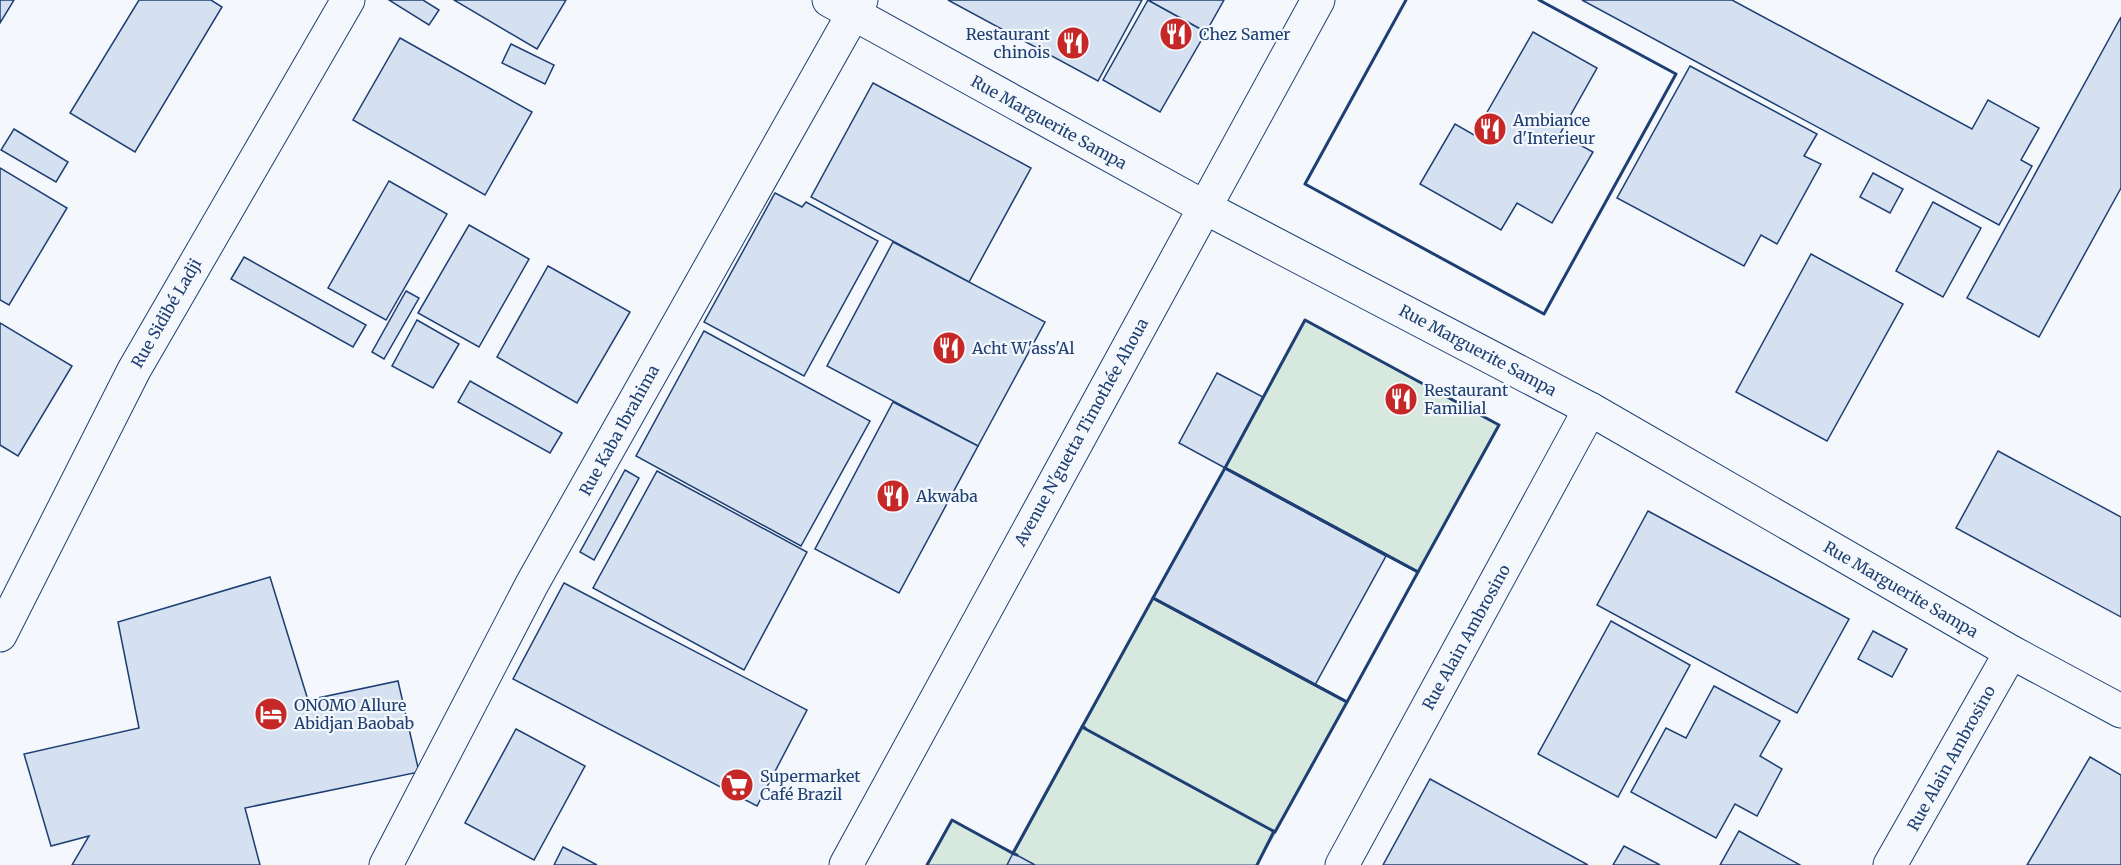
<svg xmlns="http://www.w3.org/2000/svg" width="2121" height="865" font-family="Merriweather,serif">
<rect width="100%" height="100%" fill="#f4f7fb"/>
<g fill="#d7e8df" stroke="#687fa3" stroke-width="1.5">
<path d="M1305 320 1499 425 1418 572 1225 468Z"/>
<path d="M1153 598 1347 702 1257 865H927L952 820 1014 853Z"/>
</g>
<g fill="#d5e0f0" stroke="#1d3f73" stroke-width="1.5">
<path d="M0 0H14L0 23Z"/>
<path d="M139 0H211L222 7 135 152 70 113Z"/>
<path d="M389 0H423L439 10 429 25Z"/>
<path d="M454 0H566L537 49Z"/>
<path d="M948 0H1142L1098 81Z"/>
<path d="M1148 0 1206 32 1160 112 1103 80Z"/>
<path d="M1148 0H1224L1206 32Z"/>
<path d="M1582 0H1732L1972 129 1988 100 2039 128 2021 160 2032 166 1999 225Z"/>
<path d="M2121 17V188L2039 337 1967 298Z"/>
<path d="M1533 32 1597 68 1560 134 1593 152 1552 223 1517 203 1501 230 1420 184 1455 124 1474 135Z"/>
<path d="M400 38 532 112 485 195 353 120Z"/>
<path d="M511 44 554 65 545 84 502 63Z"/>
<path d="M1690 66 1817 134 1804 156 1821 164 1777 244 1761 235 1744 266 1617 198Z"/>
<path d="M873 83 1031 168 969 282 811 197Z"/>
<path d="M14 129 68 162 56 182 1 150Z"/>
<path d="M0 168 67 208 9 305 0 300Z"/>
<path d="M1873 173 1903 189 1890 213 1860 197Z"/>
<path d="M389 181 447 214 386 320 328 288Z"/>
<path d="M775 193 802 207 806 202 878 241 804 376 704 322Z"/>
<path d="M1933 202 1981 228 1943 297 1896 271Z"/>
<path d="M469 225 529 259 479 347 418 313Z"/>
<path d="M893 242 1045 322 978 446 827 366Z"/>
<path d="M1811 254 1903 304 1827 441 1736 392Z"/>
<path d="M244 257 366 325 353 347 231 279Z"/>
<path d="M548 266 630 312 577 403 497 357Z"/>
<path d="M406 291 419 298 384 359 372 352Z"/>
<path d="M417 320 459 344 433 388 392 366Z"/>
<path d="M0 323 72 366 18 456 0 445Z"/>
<path d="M704 331 870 421 801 546 636 456Z"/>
<path d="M1217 373 1263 397 1225 468 1179 443Z"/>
<path d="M470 381 562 433 550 453 458 402Z"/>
<path d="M893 402 978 446 899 593 815 549Z"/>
<path d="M1998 451 2121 517V617L1956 528Z"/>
<path d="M1225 468 1386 556 1315 685 1153 598Z"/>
<path d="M625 470 639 478 594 560 580 552Z"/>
<path d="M657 471 807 552 744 670 593 588Z"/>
<path d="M1648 511 1849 619 1797 713 1597 605Z"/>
<path d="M270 577 308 700 398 681 419 772 245 808 260 865H72L89 836 51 846 24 754 139 728 118 622Z"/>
<path d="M564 583 807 710 757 806 513 679Z"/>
<path d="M1611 621 1690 665 1618 797 1538 754Z"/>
<path d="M1873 631 1907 649 1892 677 1858 659Z"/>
<path d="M1714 686 1780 721 1760 756 1782 769 1757 816 1735 804 1716 838 1631 792 1666 728 1686 738Z"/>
<path d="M516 729 585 766 534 860 465 823Z"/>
<path d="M2090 757 2121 775V865H2027Z"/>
<path d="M1430 779 1588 865H1383Z"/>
<path d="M1739 831 1800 865H1720Z"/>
<path d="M1624 846 1660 865H1613Z"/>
<path d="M563 847 597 865H554Z"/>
<path d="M1013 853 1035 865H1007Z"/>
</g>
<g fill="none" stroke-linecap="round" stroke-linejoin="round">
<defs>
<g id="minor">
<path d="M829 0 1204 207 1590 409 2011 652 2121 711"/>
<path d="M0 635 134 370 348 0"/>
<path d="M386 865 532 584 861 0"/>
<path d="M846 865 1318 0"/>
<path d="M1342 865 1590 409"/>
<path d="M1890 865 2011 652"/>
</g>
</defs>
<use href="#minor" stroke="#1d3f73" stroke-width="35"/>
<use href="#minor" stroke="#f4f7fb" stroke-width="33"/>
<g stroke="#1d3f73" stroke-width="3">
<path d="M1406 0 1305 184 1544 314 1676 74 1539 0"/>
<path d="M1305 320 1499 425 1418 572 1225 468Z"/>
<path d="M1225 468 1418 572 1347 702 1153 598Z"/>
<path d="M1153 598 1347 702 1275 832 1082 727Z"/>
<path d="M1017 855 1013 853 1082 727 1085 728"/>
<path d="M927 865 952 820 1014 854"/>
<path d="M1257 865 1274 831"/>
</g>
</g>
<defs>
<symbol id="restaurant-disc" viewBox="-11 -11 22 22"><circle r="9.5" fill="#c62828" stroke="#f4f7fb"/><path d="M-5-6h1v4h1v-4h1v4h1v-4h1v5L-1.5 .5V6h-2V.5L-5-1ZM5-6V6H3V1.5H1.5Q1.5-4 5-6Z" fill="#fff"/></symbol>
<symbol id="hotel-disc" viewBox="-11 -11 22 22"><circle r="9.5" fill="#c62828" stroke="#f4f7fb"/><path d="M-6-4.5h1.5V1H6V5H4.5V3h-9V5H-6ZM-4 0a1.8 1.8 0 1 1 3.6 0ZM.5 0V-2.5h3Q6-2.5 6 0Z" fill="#fff"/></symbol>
<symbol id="supermarket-disc" viewBox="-11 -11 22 22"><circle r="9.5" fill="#c62828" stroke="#f4f7fb"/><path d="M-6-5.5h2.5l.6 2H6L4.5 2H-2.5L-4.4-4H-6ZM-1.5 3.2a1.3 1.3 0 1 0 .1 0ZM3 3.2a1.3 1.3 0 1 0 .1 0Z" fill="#fff"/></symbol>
</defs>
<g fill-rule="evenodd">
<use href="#restaurant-disc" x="1157" y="15" width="38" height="38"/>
<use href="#restaurant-disc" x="1054" y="24" width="38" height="38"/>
<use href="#restaurant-disc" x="1471" y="110" width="38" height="38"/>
<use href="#restaurant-disc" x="930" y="329" width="38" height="38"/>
<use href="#restaurant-disc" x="1382" y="380" width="38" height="38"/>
<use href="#restaurant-disc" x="874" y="477" width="38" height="38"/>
<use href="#hotel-disc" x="252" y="695" width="38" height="38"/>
<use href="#supermarket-disc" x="718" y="766" width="38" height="38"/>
</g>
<g text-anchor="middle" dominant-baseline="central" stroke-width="4.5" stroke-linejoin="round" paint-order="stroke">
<g font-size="16" fill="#1d3f73" stroke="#f4f7fb" text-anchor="start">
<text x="1050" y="34" text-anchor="end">Restaurant<tspan x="1050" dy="18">chinois</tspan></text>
<text x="1199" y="34">Chez Samer</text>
<text x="1513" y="120">Ambiance<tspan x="1513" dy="18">d'Interieur</tspan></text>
<text x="972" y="348">Acht W'ass'Al</text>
<text x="1424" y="390">Restaurant<tspan x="1424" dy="18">Familial</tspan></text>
<text x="916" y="496">Akwaba</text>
<text x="294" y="705">ONOMO Allure<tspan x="294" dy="18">Abidjan Baobab</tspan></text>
<text x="760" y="776">Supermarket<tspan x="760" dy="18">Café Brazil</tspan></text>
</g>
<g font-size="16" fill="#1d3f73" stroke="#f4f7fb">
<text transform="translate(1049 122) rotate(29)">Rue Marguerite Sampa</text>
<text transform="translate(166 313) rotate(-60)">Rue Sidibé Ladji</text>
<text transform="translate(1478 350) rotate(28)">Rue Marguerite Sampa</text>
<text transform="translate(619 430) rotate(-61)">Rue Kaba Ibrahima</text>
<text transform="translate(1081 432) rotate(-61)">Avenue N'guetta Timothée Ahoua</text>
<text transform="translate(1901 589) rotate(30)">Rue Marguerite Sampa</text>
<text transform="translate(1466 637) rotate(-61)">Rue Alain Ambrosino</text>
<text transform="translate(1951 758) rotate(-61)">Rue Alain Ambrosino</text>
</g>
</g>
</svg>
